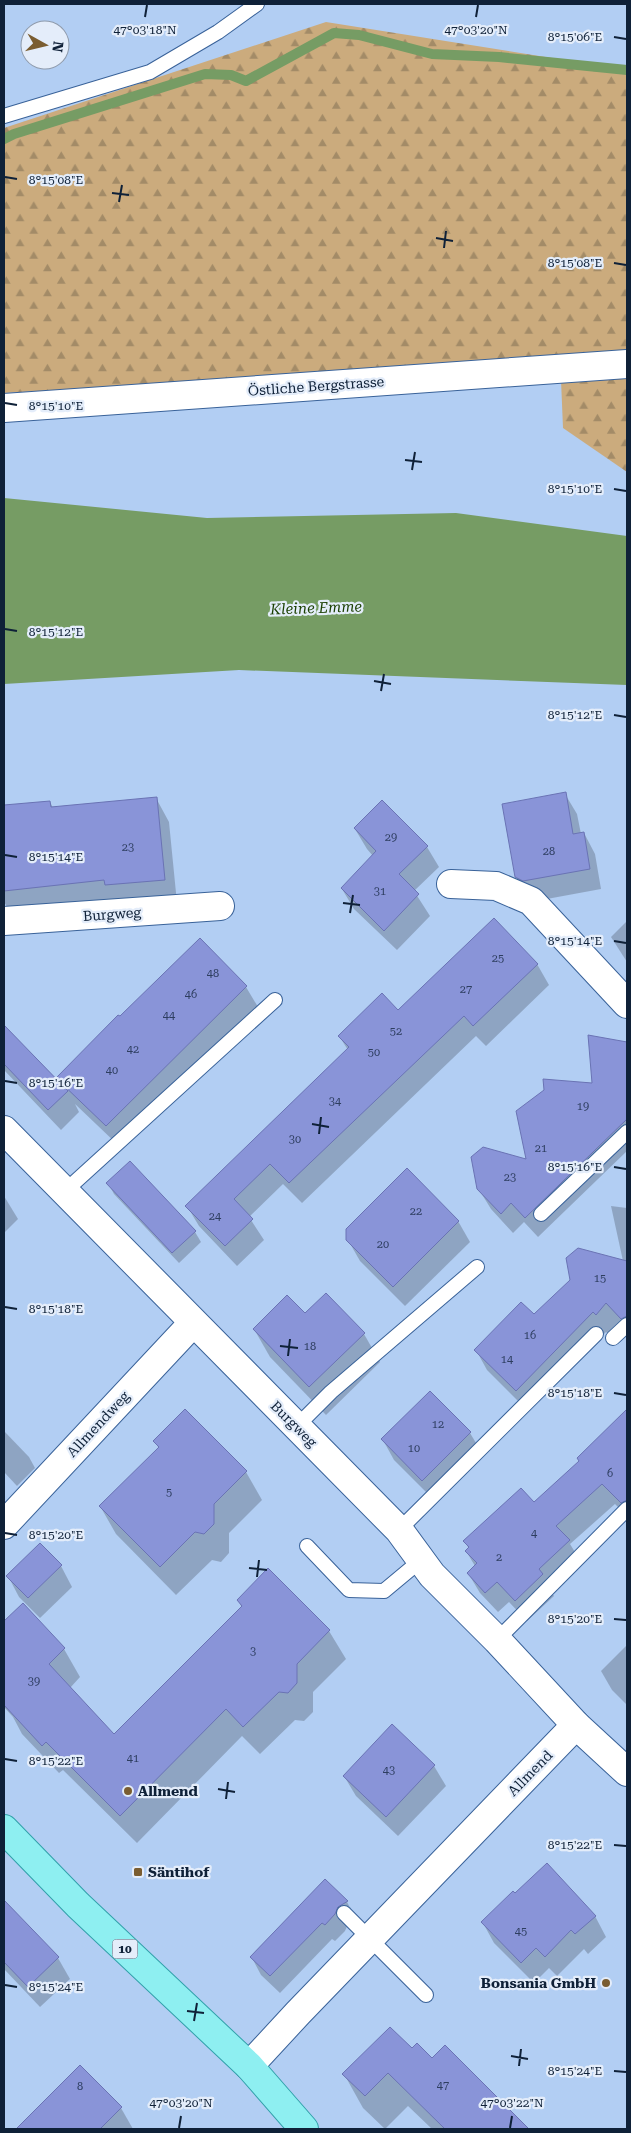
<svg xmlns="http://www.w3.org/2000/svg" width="631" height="2133" font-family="'Roboto Serif',serif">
<defs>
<pattern id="forest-firs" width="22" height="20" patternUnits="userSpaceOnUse" patternTransform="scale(1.25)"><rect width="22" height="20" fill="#cbab7d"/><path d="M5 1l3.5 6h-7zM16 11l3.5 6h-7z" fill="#a38b67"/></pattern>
</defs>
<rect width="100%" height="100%" fill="#b2cef3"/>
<g fill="url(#forest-firs)">
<path d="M326 22 627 70V350C420 369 212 381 4 393V128Z"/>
<path d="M627 377V472L563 428 561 380Z"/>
</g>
<path fill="#769c64" d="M4 498 207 518 456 513 627 536V685L239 670 4 684Z"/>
<g fill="#0003">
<path d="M565 794 577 814 581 834 584 833 595 854 601 889 536 901 528 898 516 877Z"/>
<path d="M156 798 169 822 177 903 12 915 4 902V807L50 802 53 808Z"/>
<path d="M382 802 427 847 439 867 414 891 430 916 397 950 354 909 342 889 373 856 367 849 355 829Z"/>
<path d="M627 921V962L611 937Z"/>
<path d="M537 964 549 985 486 1046 476 1036 302 1203 283 1184 249 1217 264 1240 237 1266 199 1226 187 1206 348 1050 339 1036 398 1012Z"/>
<path d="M246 987 258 1007 118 1145 75 1104 79 1112 61 1130 4 1070V1026L61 1085 58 1078Z"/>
<path d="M590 1037 627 1043V1151L538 1237 524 1222 513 1233 491 1209 478 1188 528 1161 594 1084Z"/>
<path d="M108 1183 195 1232 201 1242 179 1263 114 1194Z"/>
<path d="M4 1196 18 1219 4 1233Z"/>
<path d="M611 1206 627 1208V1332L619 1323 608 1334 606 1332 528 1411 487 1370 476 1350 623 1261Z"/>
<path d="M458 1221 470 1242 405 1306 360 1261 348 1240Z"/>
<path d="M254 1329 364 1334 380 1362 326 1415 270 1357Z"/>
<path d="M627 1411V1516L615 1504 570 1544 581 1562 550 1590 554 1596 527 1621 509 1602 498 1612 480 1593 468 1573 475 1566 466 1551 469 1549 465 1542 534 1504 580 1461 579 1459Z"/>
<path d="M4 1431 29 1457 35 1468 17 1486 4 1472Z"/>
<path d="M470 1433 482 1453 434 1500 394 1460 383 1440Z"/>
<path d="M155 1441 246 1472 262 1500 229 1533V1553L221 1562 212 1560 176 1595 116 1534 100 1506 159 1449Z"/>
<path d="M61 1566 72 1587 40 1618 19 1597 8 1576Z"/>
<path d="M268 1570 329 1631 346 1659 313 1692V1712L304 1721 295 1720 260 1754 242 1736 137 1843 63 1770 59 1773 22 1734 13 1717 4 1707V1623L23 1605 64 1649 80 1677 70 1688 114 1735 242 1608 238 1600Z"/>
<path d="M627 1645V1705L612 1690 601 1671Z"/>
<path d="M434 1766 446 1786 398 1836 356 1796 344 1776Z"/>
<path d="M325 1881 347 1902 356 1919 348 1924 345 1931 335 1941 332 1939 280 1993 261 1975 252 1958Z"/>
<path d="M4 1902 58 1958 70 1979 40 2007 4 1969Z"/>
<path d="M595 1916 606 1937 588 1954 584 1949 557 1976 549 1968 534 1983 494 1943 483 1923Z"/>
<path d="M445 2046 527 2129H432L408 2106 385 2129 363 2108 344 2074 412 2050 432 2060Z"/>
<path d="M80 2067 121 2108 133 2129H18Z"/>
</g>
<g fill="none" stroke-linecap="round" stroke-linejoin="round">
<path stroke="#769c64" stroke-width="10" d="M4 139 14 134 205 74 231 75 246 81 334 33 359 35 432 54 499 57 627 70"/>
</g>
<g fill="#8994d8" stroke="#6a73b4">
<path d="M566 792 573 834 584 832 590 869 523 881 515 877 502 804Z"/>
<path d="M157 797 165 880 105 885 104 880 4 891V805L50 801 51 807Z"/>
<path d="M382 800 428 846 399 874 419 894 384 931 341 888 376 851 354 828Z"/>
<path d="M494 918 538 964 473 1026 464 1016 289 1183 270 1164 234 1199 253 1219 225 1246 185 1206 349 1047 338 1036 382 993 398 1010Z"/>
<path d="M200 938 247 986 106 1126 56 1078 118 1015 120 1016Z"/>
<path d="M4 1025 68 1091 48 1110 4 1064Z"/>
<path d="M588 1035 627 1042V1119L525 1218 511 1203 501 1214 477 1189 471 1157 483 1147 526 1159 516 1111 544 1090 543 1079 592 1083Z"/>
<path d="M130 1161 196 1231 172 1253 106 1183Z"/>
<path d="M407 1168 459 1221 393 1287 346 1240V1229Z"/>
<path d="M578 1248 627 1261V1316L621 1319 606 1303 596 1315 593 1312 516 1391 474 1350 521 1302 534 1314 570 1280 566 1258Z"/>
<path d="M326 1293 365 1333 309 1387 253 1329 287 1295 305 1313Z"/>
<path d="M430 1391 471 1432 422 1481 381 1439Z"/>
<path d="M185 1409 247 1471 214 1504V1524L204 1534 195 1532 160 1567 99 1506 159 1447 153 1441Z"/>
<path d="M627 1409V1500L621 1503 602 1484 556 1526 570 1540 539 1569 543 1574 515 1601 497 1582 485 1593 467 1573 477 1563 465 1551 469 1547 463 1541 521 1488 534 1502 579 1461 577 1458Z"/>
<path d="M40 1543 62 1565 28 1598 6 1576Z"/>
<path d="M268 1568 330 1630 297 1664V1683L288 1693 279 1692 243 1727 226 1709 120 1816 46 1742 42 1746 4 1705V1621L23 1603 65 1648 49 1664 114 1734 242 1606 237 1600Z"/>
<path d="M392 1724 435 1765 386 1817 343 1776Z"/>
<path d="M547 1863 596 1916 575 1934 571 1930 545 1957 536 1948 521 1963 481 1922 513 1891 515 1893Z"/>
<path d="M325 1879 348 1901 338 1907 335 1914 325 1925 322 1923 270 1976 250 1957Z"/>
<path d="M4 1900 59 1957 28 1987 4 1962Z"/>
<path d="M390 2027 412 2048 417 2043 432 2058 445 2045 529 2129H445L388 2073 365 2096 342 2074Z"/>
<path d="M80 2065 122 2107 100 2129H16Z"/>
</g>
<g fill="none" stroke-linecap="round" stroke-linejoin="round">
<defs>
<g id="service">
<path d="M4 116 150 72 218 32 257 4"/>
<path d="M64 1192 275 1000"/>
<path d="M541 1214 627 1132"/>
<path d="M613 1338 627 1325"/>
<path d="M297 1426 331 1392 477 1267"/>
<path d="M399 1530 596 1334"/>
<path d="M307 1546 349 1590 384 1591 420 1561"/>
<path d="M497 1640 627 1509"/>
<path d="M344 1913 426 1995"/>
</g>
<g id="minor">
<path d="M4 408 627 364"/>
<path d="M451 884 496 886 531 901 627 1004"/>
<path d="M4 921 220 906"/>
<path d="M4 1130 399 1530 432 1575 497 1640 576 1725 627 1772"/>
<path d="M4 1525 193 1323"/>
<path d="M249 2066 298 2013 576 1725"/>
</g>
<path id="primary" d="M4 1829 78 1905 249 2066 304 2129"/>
</defs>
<use href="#service" stroke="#396299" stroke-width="16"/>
<use href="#minor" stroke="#396299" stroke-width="30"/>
<use href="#primary" stroke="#31a0aa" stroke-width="30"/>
<use href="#service" stroke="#fff" stroke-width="14"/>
<use href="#minor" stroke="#fff" stroke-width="28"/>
<use href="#primary" stroke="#8eeff1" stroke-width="28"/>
</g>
<path fill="none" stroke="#0f2138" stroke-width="2" d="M145 17 147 5M476 17 478 5M614 37 626 39M5 177 17 179M112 193 129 195M119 202 122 185M436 238 453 241M444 248 446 231M614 263 626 265M5 403 17 405M405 460 422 462M412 470 415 452M614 489 626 491M5 629 17 631M374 681 391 684M381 691 384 674M614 715 626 717M5 855 17 857M343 903 360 905M350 913 353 895M614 941 626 943M5 1081 17 1083M312 1124 329 1127M319 1134 321 1117M614 1167 626 1169M5 1307 17 1309M280 1346 298 1348M288 1356 290 1339M614 1393 626 1395M5 1533 17 1535M249 1568 267 1570M257 1577 259 1560M614 1619 626 1620M5 1759 17 1761M218 1789 235 1792M226 1799 228 1782M614 1845 626 1846M5 1985 17 1987M187 2011 204 2013M194 2021 197 2003M511 2056 528 2059M519 2066 521 2049M614 2071 626 2072M179 2128 181 2116M510 2128 512 2116"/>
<g fill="#7a5d31" stroke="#e4edfa" stroke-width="2">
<circle cx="128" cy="1791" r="5"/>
<rect x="133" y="1867" width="10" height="10" rx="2.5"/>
<circle cx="606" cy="1983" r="5"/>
</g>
<g text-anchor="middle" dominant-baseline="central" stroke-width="4.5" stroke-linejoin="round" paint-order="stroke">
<g font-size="11" fill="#2e3e60">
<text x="391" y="837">29</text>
<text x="128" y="847">23</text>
<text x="549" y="851">28</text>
<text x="380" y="891">31</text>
<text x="498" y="958">25</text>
<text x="213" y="973">48</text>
<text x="466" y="989">27</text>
<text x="191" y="994">46</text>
<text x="169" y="1015">44</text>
<text x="396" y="1031">52</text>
<text x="133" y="1049">42</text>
<text x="374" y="1052">50</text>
<text x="112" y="1070">40</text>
<text x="335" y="1101">34</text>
<text x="583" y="1106">19</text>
<text x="295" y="1139">30</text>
<text x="541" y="1148">21</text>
<text x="510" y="1177">23</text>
<text x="416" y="1211">22</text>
<text x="215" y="1216">24</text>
<text x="383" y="1244">20</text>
<text x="600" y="1278">15</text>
<text x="530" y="1335">16</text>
<text x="310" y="1346">18</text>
<text x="507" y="1359">14</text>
<text x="438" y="1424">12</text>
<text x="414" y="1448">10</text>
<text x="610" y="1473">6</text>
<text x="169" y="1492">5</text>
<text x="534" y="1533">4</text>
<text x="499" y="1557">2</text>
<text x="253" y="1651">3</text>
<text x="34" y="1681">39</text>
<text x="133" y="1758">41</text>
<text x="389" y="1770">43</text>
<text x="521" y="1931">45</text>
<text x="443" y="2085">47</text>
<text x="80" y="2086">8</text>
</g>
<rect fill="#e4edfa" stroke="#4f5e72" stroke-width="1" x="112.5" y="1939.5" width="25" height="19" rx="4"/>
<g font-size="12" font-weight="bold" fill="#0f2138">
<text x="125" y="1949">10</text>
</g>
<g font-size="14" fill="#0f2138" stroke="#e4edfa">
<text transform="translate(316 386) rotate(-4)">Östliche Bergstrasse</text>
<text transform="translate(112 914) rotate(-4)">Burgweg</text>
<text transform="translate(98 1424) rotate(-47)">Allmendweg</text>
<text transform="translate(294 1424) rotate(45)">Burgweg</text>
<text transform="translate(530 1773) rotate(-46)">Allmend</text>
</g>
<g font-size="14" font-weight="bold" fill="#0f2138" stroke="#e4edfa" text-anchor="start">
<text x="138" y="1791">Allmend</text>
<text x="148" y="1872">Säntihof</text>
<text x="596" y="1983" text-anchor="end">Bonsania GmbH</text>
</g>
<g font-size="15" font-style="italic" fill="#1a3f01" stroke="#e4edfa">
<text transform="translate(316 608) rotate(-2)">Kleine Emme</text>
</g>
</g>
<g font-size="12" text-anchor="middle" fill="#0f2138" stroke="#e4edfa" stroke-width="4.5" stroke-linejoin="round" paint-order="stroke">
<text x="145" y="34">47°03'18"N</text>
<text x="476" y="34">47°03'20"N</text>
<text x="575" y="41">8°15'06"E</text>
<text x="56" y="184">8°15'08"E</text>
<text x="575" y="267">8°15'08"E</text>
<text x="56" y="410">8°15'10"E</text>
<text x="575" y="493">8°15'10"E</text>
<text x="56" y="636">8°15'12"E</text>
<text x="575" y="719">8°15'12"E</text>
<text x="56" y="861">8°15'14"E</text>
<text x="575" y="945">8°15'14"E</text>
<text x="56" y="1087">8°15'16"E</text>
<text x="575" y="1171">8°15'16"E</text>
<text x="56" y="1313">8°15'18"E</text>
<text x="575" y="1397">8°15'18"E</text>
<text x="56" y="1539">8°15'20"E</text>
<text x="575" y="1623">8°15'20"E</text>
<text x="56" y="1765">8°15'22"E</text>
<text x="575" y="1849">8°15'22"E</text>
<text x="56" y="1991">8°15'24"E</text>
<text x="575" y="2075">8°15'24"E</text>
<text x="181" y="2107">47°03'20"N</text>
<text x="512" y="2107">47°03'22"N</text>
</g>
<rect width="631" height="2133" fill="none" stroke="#0f2138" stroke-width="10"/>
<g transform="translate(45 45) rotate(98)"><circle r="24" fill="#e4edfa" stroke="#8f9bac"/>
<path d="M0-4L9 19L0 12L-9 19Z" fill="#7a5d31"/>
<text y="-8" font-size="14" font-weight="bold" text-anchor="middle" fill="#0f2138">N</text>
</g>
</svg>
